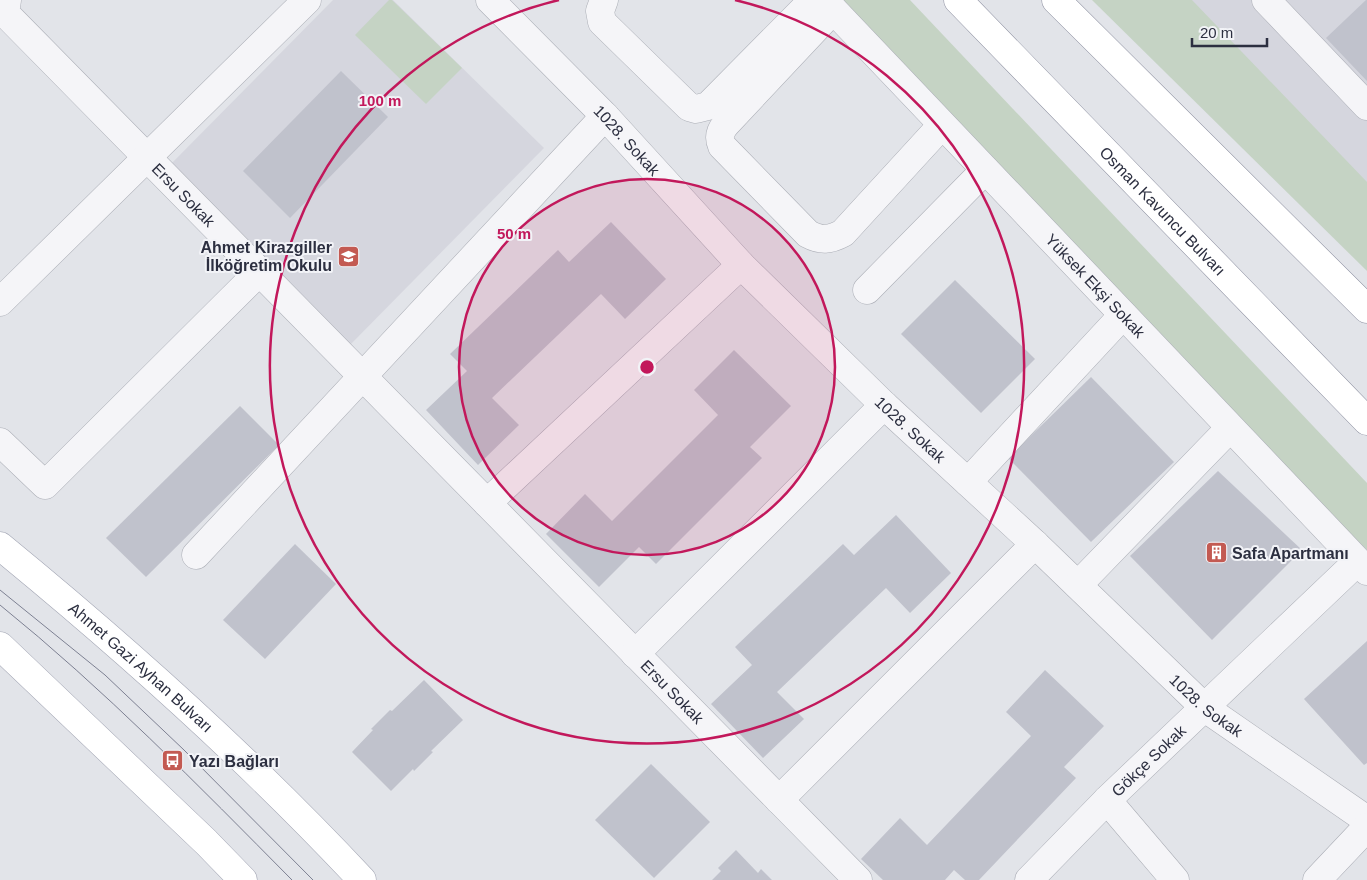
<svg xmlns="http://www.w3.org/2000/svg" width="1367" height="880" font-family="Arial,sans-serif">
<rect width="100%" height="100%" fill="#e2e4e9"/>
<g fill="#d5d6de">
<path d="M333 0H393L544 148 350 345 168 167Z"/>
<path d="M1161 0H1367V208Z"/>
</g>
<g fill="#c5d3c4">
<path d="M389 0H392L462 68 426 104 355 35Z"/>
<path d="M836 0H910L1367 483V550L1190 377Z"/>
<path d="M1092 0H1192L1367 182V271Z"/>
</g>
<g fill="#c0c2cc">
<path d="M1366 0H1367V81L1326 38Z"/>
<path d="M341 71 388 117 290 218 243 171Z"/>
<path d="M611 222 666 279 625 319 601 294 492 398 519 425 478 465 426 410 467 371 450 354 558 250 569 262Z"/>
<path d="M955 280 1035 359 981 413 901 334Z"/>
<path d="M734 350 791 406 750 447 762 458 656 564 639 547 599 587 546 534 585 494 612 521 718 415 694 390Z"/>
<path d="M1091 377 1174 462 1091 542 1008 458Z"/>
<path d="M240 406 279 445 146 577 106 538Z"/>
<path d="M1218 471 1302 550 1212 640 1130 556Z"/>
<path d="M896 515 951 573 910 613 886 588 777 692 804 719 763 758 711 704 752 665 735 647 843 544 854 555Z"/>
<path d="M295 544 336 584 265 659 223 620Z"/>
<path d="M1367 641V763L1364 765 1304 699Z"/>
<path d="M1045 670 1104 726 1064 767 1076 778 979 880H965L954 870 945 880H883L861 859 900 818 927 845 1031 736 1006 712Z"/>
<path d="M424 680 463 720 431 751 433 752 414 771 413 769 391 791 352 752 373 730 371 729 390 710 392 711Z"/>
<path d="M651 764 710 822 654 878 595 820Z"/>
<path d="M736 850 758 873 761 869 772 880H712L721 871 718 868Z"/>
</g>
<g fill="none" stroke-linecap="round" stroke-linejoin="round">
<defs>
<g id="minor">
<path id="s1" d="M7 0 5 13 858 880"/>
<path id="s2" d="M490 0 605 116 741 265 884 405 1035 544 1205 708 1367 820"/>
<path d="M604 0 600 11 602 22 689 107 696 109 708 106 813 0"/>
<path id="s3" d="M824 0 1367 571"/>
<path d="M1266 0 1367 106"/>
<path d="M833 10 726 124C720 131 718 137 722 146L808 234C821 241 830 240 843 233L942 125"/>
<path d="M867 290 985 170"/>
<path d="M0 302 307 0"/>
<path d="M0 442 45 485 259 272"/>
<path d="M968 482 1123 315"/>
<path d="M487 503 741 265"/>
<path d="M196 555 605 116"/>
<path d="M1078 585 1230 428"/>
<path d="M635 654 884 405"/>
<path d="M779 800 1035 544"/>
<path d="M1107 800 1175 880"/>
<path id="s4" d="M1029 880 1107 800 1357 562"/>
<path d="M1317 880 1367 827"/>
</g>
<g id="major">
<path id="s5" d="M0 546C127 650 250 760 362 880"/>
<path d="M0 646 206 842 243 880"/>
</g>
<g id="highway">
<path id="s6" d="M958 0 1367 421"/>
<path d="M1056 0 1367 309"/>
</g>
</defs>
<use href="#minor" stroke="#abaeb6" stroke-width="29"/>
<use href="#major" stroke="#a3a6b4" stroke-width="29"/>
<use href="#highway" stroke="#8b8e9f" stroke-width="29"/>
<use href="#minor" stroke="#f5f5f8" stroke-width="28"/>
<use href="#major" stroke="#fff" stroke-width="28"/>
<use href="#highway" stroke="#fff" stroke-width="28"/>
<g stroke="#7d8092" stroke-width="1">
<path d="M0 590 105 675 184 750 313 880"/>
<path d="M0 605C104 689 198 785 292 880"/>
</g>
</g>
<circle cx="647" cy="367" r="188" fill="#c2185b" fill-opacity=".12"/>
<g fill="none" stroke="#c2185b" stroke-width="2.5">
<circle cx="647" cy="367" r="188"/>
<path d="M735 0A377 377 0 1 1 559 0"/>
</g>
<defs>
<symbol id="school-square" viewBox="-11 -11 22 22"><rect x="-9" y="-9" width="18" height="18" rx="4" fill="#c35a52" stroke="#f2f3f7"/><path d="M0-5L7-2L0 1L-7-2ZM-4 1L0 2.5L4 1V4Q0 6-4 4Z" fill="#fff"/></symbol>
<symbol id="building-square" viewBox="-11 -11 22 22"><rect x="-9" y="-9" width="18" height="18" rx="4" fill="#c35a52" stroke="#f2f3f7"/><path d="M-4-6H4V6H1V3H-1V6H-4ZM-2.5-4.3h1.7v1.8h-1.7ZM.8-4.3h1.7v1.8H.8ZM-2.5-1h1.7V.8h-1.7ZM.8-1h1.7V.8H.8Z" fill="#fff"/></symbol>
<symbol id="bus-square" viewBox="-11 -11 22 22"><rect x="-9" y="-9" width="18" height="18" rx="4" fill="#c35a52" stroke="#f2f3f7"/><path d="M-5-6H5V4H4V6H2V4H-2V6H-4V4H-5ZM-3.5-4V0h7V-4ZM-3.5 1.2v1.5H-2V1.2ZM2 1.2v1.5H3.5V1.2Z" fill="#fff"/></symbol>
</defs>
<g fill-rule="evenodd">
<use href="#school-square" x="336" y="244" width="25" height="25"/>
<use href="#building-square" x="1204" y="540" width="25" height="25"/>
<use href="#bus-square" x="160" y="748" width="25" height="25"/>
</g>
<g text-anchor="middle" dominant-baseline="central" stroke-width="4" stroke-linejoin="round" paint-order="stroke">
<g font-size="16" fill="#2c2f40" stroke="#f2f3f7">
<text stroke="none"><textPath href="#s2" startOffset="196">1028. Sokak</textPath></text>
<text stroke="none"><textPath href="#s1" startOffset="268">Ersu Sokak</textPath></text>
<text stroke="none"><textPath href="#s6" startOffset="294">Osman Kavuncu Bulvarı</textPath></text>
<text stroke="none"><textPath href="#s3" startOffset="394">Yüksek Ekşi Sokak</textPath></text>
<text stroke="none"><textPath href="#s2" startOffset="601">1028. Sokak</textPath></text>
<text stroke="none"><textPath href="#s5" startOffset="186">Ahmet Gazi Ayhan Bulvarı</textPath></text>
<text stroke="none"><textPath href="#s1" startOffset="965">Ersu Sokak</textPath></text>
<text stroke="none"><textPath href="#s2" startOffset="1006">1028. Sokak</textPath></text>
<text stroke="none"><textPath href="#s4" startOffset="169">Gökçe Sokak</textPath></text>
</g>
<g font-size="16" font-weight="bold" fill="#2c2f40" stroke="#f2f3f7" text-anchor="start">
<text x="332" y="247" text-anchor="end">Ahmet Kirazgiller<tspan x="332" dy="18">İlköğretim Okulu</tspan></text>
<text x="1232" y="553">Safa Apartmanı</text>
<text x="189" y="761">Yazı Bağları</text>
</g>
</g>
<circle cx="647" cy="367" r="8" fill="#c2185b" stroke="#f2f3f7" stroke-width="2.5"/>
<g font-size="15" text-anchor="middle" font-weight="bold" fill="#c2185b" stroke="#f2f3f7" stroke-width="4" stroke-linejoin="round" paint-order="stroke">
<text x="380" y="106">100 m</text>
<text x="514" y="239">50 m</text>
</g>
<path d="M1192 38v8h75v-8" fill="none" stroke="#2c2f40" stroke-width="2.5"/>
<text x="1200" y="38" font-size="15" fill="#2c2f40" stroke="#f2f3f7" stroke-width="4" paint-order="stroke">20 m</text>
</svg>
